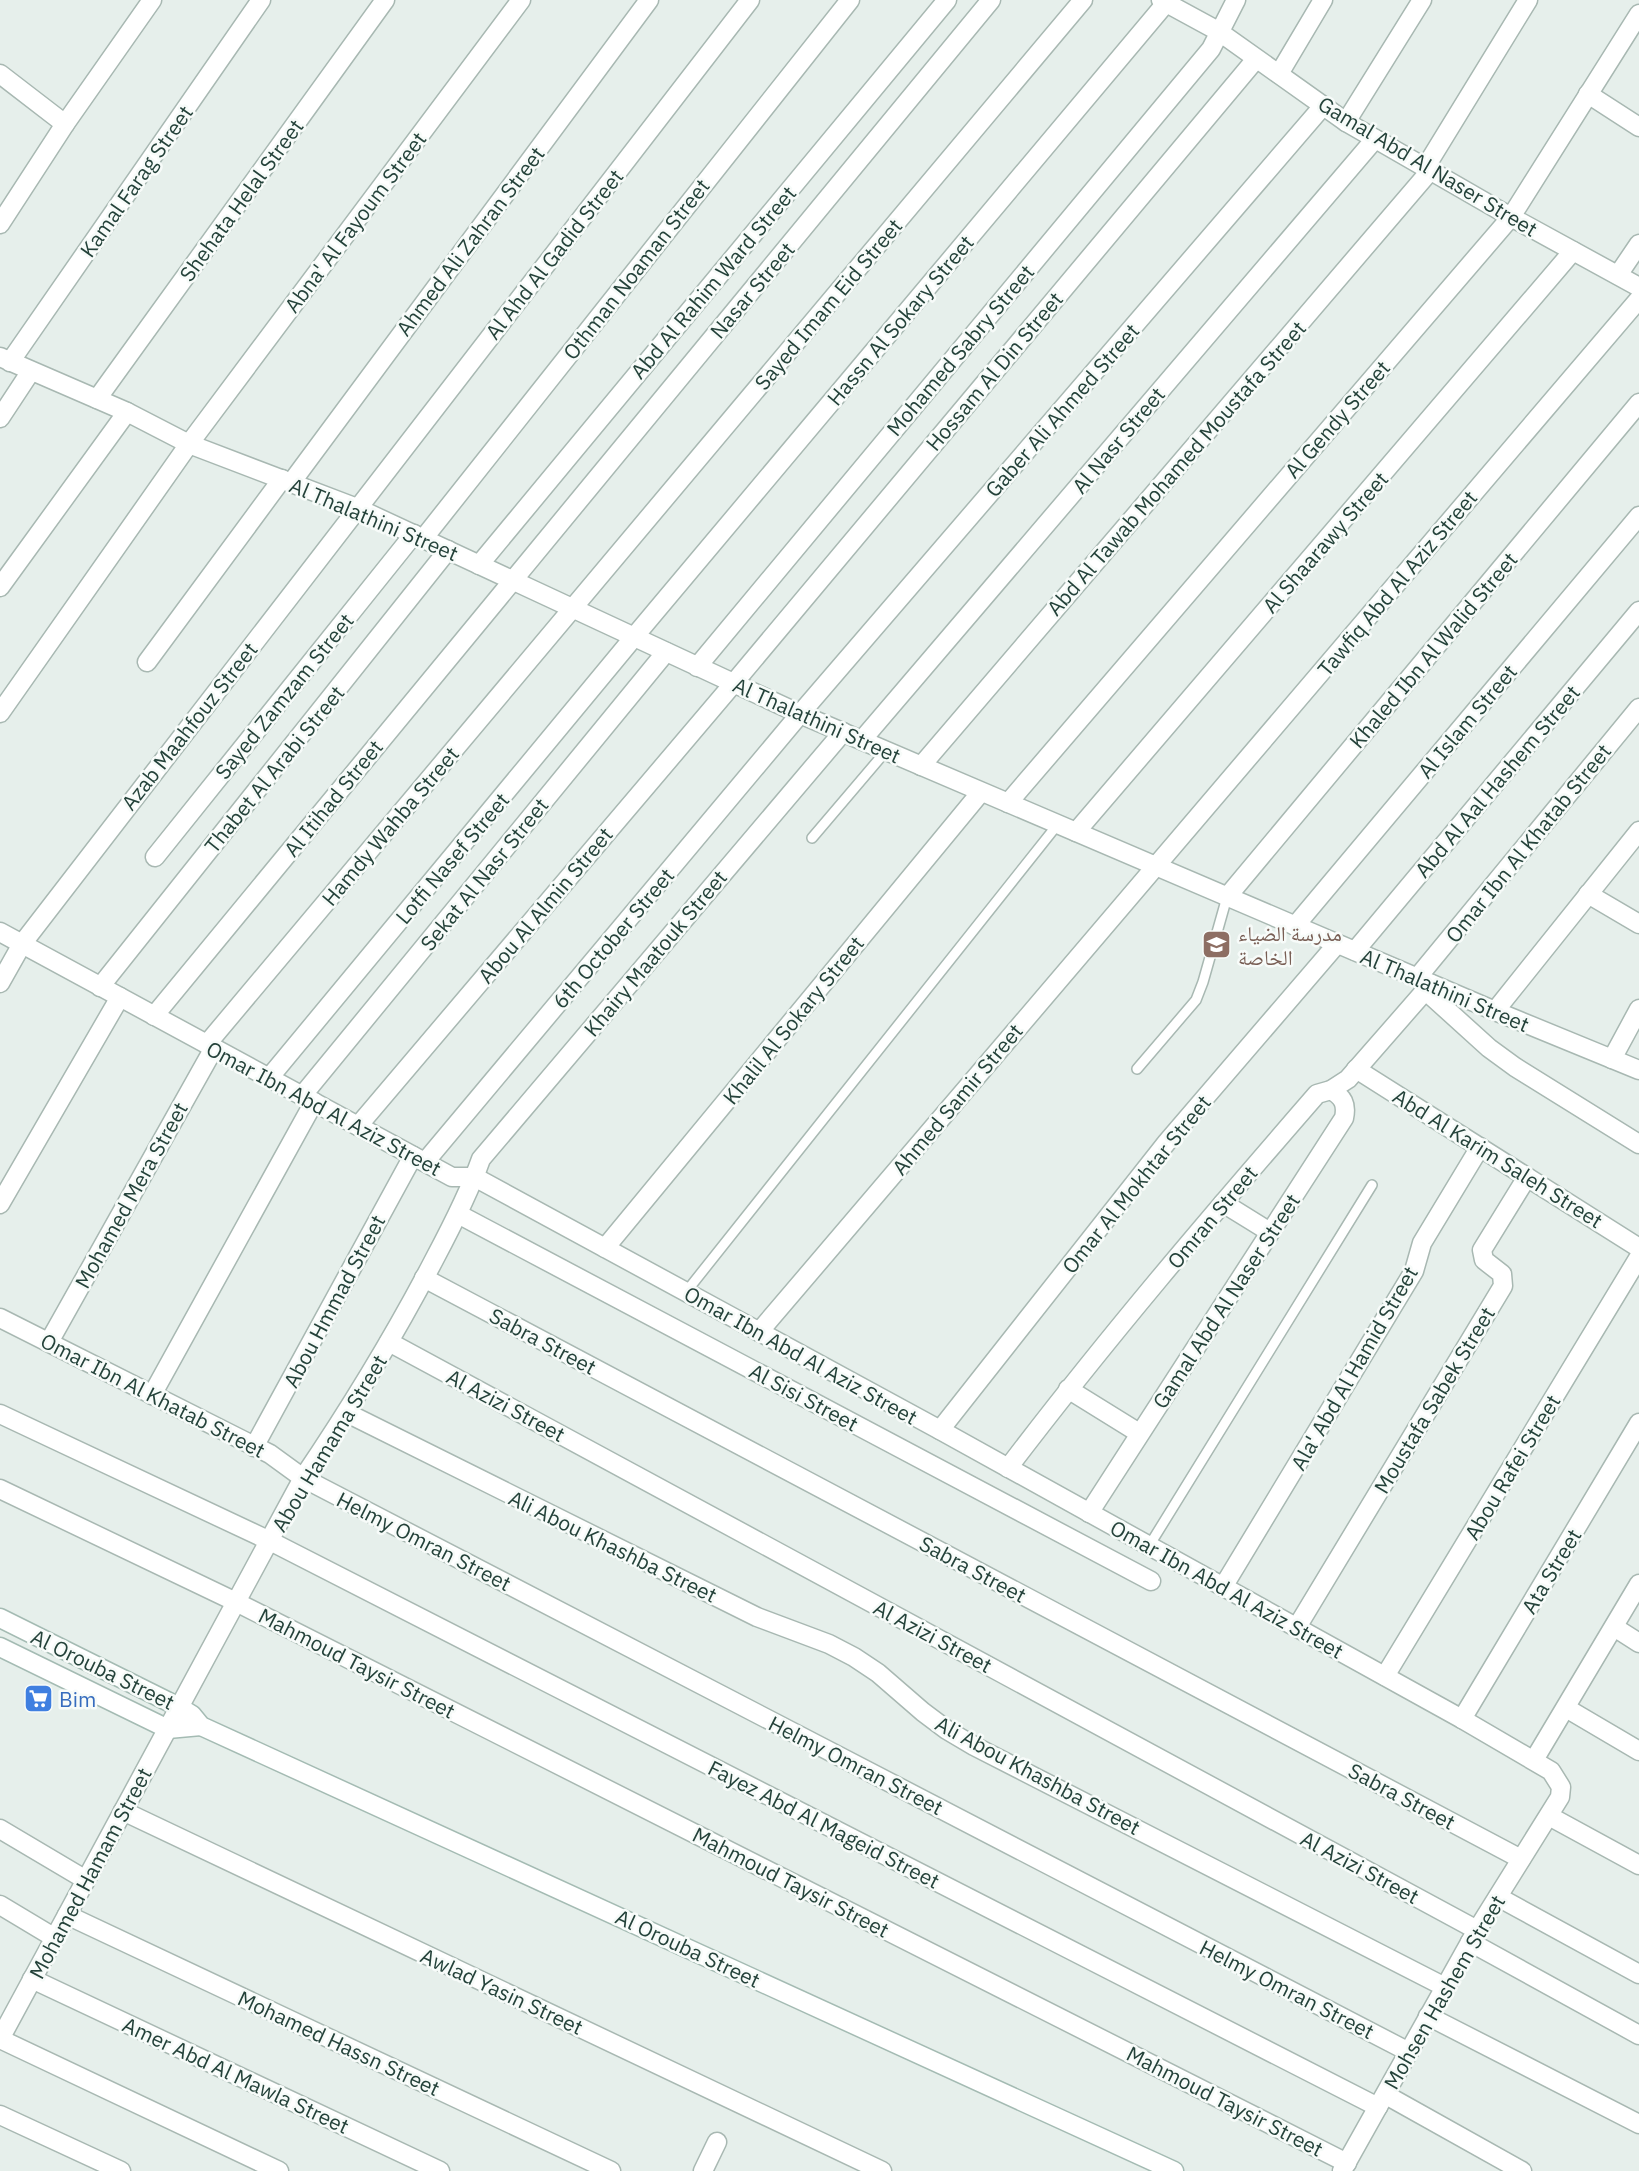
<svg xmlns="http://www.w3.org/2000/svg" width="1639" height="2171" font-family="'IBM Plex Sans','Noto Naskh Arabic',sans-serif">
<rect width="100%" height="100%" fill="#e6efeb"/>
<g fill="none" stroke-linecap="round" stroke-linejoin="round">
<defs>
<g id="lane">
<path d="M812 838 886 751"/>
<path d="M1137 1069 1196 1000 1203 982 1227 897"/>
<path d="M686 1292 1058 824"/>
<path d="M1149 1546 1372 1185"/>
</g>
<g id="street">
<path d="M1161 0 1218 31 1346 122 1511 217 1639 287"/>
<path d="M0 74 65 124"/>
<path d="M1279 74 1323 0"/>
<path d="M1588 94 1639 127"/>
<path d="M1346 122 1422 0"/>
<path d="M1425 168 1528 0"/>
<path d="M0 224 65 124 152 0"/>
<path d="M1618 275 1639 244"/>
<path d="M0 357 127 412 189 444 357 508 800 714 1495 1011 1639 1070"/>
<path d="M10 362 261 0"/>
<path d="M97 399 385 0"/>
<path d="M0 418 31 371"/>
<path d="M291 483 649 0"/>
<path d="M423 539 850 0"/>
<path d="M479 565 947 0"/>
<path d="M0 587 127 412"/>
<path d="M147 662 282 479"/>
<path d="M697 667 1211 49 1236 0"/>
<path d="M0 713 189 444 521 0"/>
<path d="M862 740 1375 139"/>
<path d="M921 766 1430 171"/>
<path d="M1008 803 1511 217 1639 14"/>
<path d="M1076 832 1573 251"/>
<path d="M155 857 414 534"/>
<path d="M1588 894 1639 924"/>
<path d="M1227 897 1639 403"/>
<path d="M1295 926 1639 516"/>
<path d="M0 932 452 1177H469L480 1180 940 1430 1462 1719 1551 1771 1561 1787 1560 1797 1477 1930 1342 2171"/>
<path d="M1355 951 1639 611"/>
<path d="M1417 978 1639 708"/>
<path d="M0 983 22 944 750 0"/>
<path d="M100 987 448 550"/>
<path d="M1426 991 1489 1048 1515 1067 1639 1144"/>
<path d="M1495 1011 1639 831"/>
<path d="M154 1016 991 0"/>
<path d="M207 1044 1083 0"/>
<path d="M1612 1059 1639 1009"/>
<path d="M1356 1069 1639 1248"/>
<path d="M269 1078 634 637 1166 3"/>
<path d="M302 1096 666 652"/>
<path d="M358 1126 733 684 1256 59"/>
<path d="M425 1162 800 714 1323 106"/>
<path d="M1223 1203 1270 1232"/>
<path d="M0 1204 120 997"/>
<path d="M458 1214 1151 1581"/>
<path d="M605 1248 981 792"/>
<path d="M424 1278 1521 1859"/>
<path d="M0 1318 270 1454 303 1478 1409 2052"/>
<path d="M759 1332 1639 299"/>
<path d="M49 1342 214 1048"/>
<path d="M389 1342 1477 1930"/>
<path d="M1068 1389 1139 1433"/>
<path d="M152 1395 314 1102"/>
<path d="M347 1413 757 1617 829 1644 854 1657 878 1673 923 1712 947 1730 974 1746 1445 1987"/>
<path d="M0 1414 270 1541 1378 2107"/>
<path d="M940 1430 1167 1142 1337 944"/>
<path d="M254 1447 413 1156"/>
<path d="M1008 1468C1106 1339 1211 1216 1317 1094L1331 1090 1348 1079 1431 984"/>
<path d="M0 1489 236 1602 1347 2163"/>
<path d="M1089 1513 1344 1118C1347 1104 1343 1097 1331 1090"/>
<path d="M1223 1587 1414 1271 1422 1243 1480 1147"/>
<path d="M1297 1627 1503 1286 1502 1274 1484 1260 1482 1250 1527 1177"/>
<path d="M1614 1627 1639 1643"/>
<path d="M1385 1676 1639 1257"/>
<path d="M1566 1708 1639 1751"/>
<path d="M1462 1719 1639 1423"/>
<path d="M1534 1760 1639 1584"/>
<path d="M123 1811 882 2171"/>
<path d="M1549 1816 1639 1865"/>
<path d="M0 1829 86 1880"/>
<path d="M1498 1897 1639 1974"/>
<path d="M0 1905 55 1938"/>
<path d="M67 1915 611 2171"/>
<path d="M1470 1942 1639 2035"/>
<path d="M32 1979 440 2171"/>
<path d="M1428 2016 1639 2124"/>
<path d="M0 2039 303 1478C351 1407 395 1335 435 1258 452 1226 469 1193 481 1159L843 732"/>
<path d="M0 2039 279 2171"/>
<path d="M1386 2095 1522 2171"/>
<path d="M0 2115 121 2171"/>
<path d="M703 2171 717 2142"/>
</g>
<g id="secondary">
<path d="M0 1618 179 1707 192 1715 201 1726 1174 2171"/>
<path d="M0 1647 168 1729 201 1726"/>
</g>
</defs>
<use href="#lane" stroke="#a8b8b2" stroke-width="12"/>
<use href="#street" stroke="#a8b8b2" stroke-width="21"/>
<use href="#secondary" stroke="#a4bbb3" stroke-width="21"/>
<use href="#lane" stroke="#fff" stroke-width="9"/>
<use href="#street" stroke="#fff" stroke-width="18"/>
<use href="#secondary" stroke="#fff" stroke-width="18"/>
</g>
<defs>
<symbol id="school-square" viewBox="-11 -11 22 22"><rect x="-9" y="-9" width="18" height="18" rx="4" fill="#8d6e63" stroke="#f7fbf9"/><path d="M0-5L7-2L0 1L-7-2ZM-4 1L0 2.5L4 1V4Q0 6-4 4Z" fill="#fff"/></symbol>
<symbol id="supermarket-square" viewBox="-11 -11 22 22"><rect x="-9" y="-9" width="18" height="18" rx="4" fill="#3f7fe0" stroke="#f7fbf9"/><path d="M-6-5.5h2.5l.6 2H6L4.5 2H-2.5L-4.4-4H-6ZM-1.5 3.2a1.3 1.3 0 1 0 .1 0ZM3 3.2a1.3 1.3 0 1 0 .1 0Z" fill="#fff"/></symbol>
</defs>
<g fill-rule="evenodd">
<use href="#school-square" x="1200" y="928" width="33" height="33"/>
<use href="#supermarket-square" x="22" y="1682" width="33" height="33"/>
</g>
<g text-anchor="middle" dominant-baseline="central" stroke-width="5" stroke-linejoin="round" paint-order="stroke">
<g font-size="21" fill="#24423a" stroke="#f7fbf9">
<text transform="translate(1428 166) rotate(31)">Gamal Abd Al Naser Street</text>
<text transform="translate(136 181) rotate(-55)">Kamal Farag Street</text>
<text transform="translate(241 200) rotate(-54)">Shehata Helal Street</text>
<text transform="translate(355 222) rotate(-53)">Abna' Al Fayoum Street</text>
<text transform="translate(470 241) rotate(-53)">Ahmed Ali Zahran Street</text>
<text transform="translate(554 254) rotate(-52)">Al Ahd Al Gadid Street</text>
<text transform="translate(636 269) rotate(-52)">Othman Noaman Street</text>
<text transform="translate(713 282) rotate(-50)">Abd Al Rahim Ward Street</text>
<text transform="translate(752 290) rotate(-50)">Nasar Street</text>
<text transform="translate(828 304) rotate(-50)">Sayed Imam Eid Street</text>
<text transform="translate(900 320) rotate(-50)">Hassn Al Sokary Street</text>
<text transform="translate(960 350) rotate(-50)">Mohamed Sabry Street</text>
<text transform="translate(994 371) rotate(-50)">Hossam Al Din Street</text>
<text transform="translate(1062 410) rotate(-49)">Gaber Ali Ahmed Street</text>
<text transform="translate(1337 419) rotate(-49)">Al Gendy Street</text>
<text transform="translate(1118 440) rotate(-50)">Al Nasr Street</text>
<text transform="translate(1176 468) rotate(-49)">Abd Al Tawab Mohamed Moustafa Street</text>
<text transform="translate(374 519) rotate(23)">Al Thalathini Street</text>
<text transform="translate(1325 542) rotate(-49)">Al Shaarawy Street</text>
<text transform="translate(1397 583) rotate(-50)">Tawfiq Abd Al Aziz Street</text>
<text transform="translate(1433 650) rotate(-50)">Khaled Ibn Al Walid Street</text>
<text transform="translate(284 696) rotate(-51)">Sayed Zamzam Street</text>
<text transform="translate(817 720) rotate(24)">Al Thalathini Street</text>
<text transform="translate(1467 721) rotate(-50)">Al Islam Street</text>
<text transform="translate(189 726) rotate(-52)">Azab Maahfouz Street</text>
<text transform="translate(274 769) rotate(-51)">Thabet Al Arabi Street</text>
<text transform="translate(1497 781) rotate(-50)">Abd Al Aal Hashem Street</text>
<text transform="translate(333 798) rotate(-51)">Al Itihad Street</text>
<text transform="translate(390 826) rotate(-50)">Hamdy Wahba Street</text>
<text transform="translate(1528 843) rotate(-51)">Omar Ibn Al Khatab Street</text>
<text transform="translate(452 858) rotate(-50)">Lotfi Nasef Street</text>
<text transform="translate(484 874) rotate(-51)">Sekat Al Nasr Street</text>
<text transform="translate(545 905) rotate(-50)">Abou Al Almin Street</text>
<text transform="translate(613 938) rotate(-50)">6th October Street</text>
<text transform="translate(655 953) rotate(-50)">Khairy Maatouk Street</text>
<text transform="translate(1445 990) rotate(23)">Al Thalathini Street</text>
<text transform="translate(793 1020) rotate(-51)">Khalil Al Sokary Street</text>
<text transform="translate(957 1099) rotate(-50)">Ahmed Samir Street</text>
<text transform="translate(324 1108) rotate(28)">Omar Ibn Abd Al Aziz Street</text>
<text transform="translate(1498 1158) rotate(32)">Abd Al Karim Saleh Street</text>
<text transform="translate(1136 1184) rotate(-51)">Omar Al Mokhtar Street</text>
<text transform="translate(131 1195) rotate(-61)">Mohamed Mera Street</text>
<text transform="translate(1212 1217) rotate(-50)">Omran Street</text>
<text transform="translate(334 1301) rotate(-62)">Abou Hmmad Street</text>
<text transform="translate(1226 1301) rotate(-57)">Gamal Abd Al Naser Street</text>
<text transform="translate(543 1341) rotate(28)">Sabra Street</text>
<text transform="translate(801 1355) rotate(29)">Omar Ibn Abd Al Aziz Street</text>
<text transform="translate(1354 1368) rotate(-60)">Ala' Abd Al Hamid Street</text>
<text transform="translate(153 1395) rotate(27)">Omar Ibn Al Khatab Street</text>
<text transform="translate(804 1397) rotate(28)">Al Sisi Street</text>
<text transform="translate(1434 1400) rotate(-59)">Moustafa Sabek Street</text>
<text transform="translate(506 1405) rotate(28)">Al Azizi Street</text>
<text transform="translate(329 1443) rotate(-59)">Abou Hamama Street</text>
<text transform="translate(1512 1467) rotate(-59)">Abou Rafei Street</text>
<text transform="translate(424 1541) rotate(27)">Helmy Omran Street</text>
<text transform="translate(613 1546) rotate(26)">Ali Abou Khashba Street</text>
<text transform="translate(973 1569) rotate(28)">Sabra Street</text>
<text transform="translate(1551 1571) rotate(-59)">Ata Street</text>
<text transform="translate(1227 1589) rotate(29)">Omar Ibn Abd Al Aziz Street</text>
<text transform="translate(933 1636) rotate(28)">Al Azizi Street</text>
<text transform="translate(357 1663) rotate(27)">Mahmoud Taysir Street</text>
<text transform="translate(103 1669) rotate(26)">Al Orouba Street</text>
<text transform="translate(856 1765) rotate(27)">Helmy Omran Street</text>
<text transform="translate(1038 1775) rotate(28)">Ali Abou Khashba Street</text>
<text transform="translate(1402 1796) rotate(28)">Sabra Street</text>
<text transform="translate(824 1824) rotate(27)">Fayez Abd Al Mageid Street</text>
<text transform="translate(1360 1867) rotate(28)">Al Azizi Street</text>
<text transform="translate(90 1873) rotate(-62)">Mohamed Hamam Street</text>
<text transform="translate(791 1882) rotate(27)">Mahmoud Taysir Street</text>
<text transform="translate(688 1948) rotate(25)">Al Orouba Street</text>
<text transform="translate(1287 1989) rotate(27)">Helmy Omran Street</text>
<text transform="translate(502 1991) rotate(25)">Awlad Yasin Street</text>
<text transform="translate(1444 1992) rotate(-60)">Mohsen Hashem Street</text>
<text transform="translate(339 2043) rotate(25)">Mohamed Hassn Street</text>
<text transform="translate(236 2075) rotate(25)">Amer Abd Al Mawla Street</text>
<text transform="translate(1225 2101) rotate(27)">Mahmoud Taysir Street</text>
</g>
<g font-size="21" fill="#785e54" stroke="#f7fbf9" text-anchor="start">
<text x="1238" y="933">مدرسة الضياء<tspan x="1238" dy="24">الخاصة</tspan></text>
</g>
<g font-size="21" fill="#366cbe" stroke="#f7fbf9" text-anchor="start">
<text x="59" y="1699">Bim</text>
</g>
</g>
</svg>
